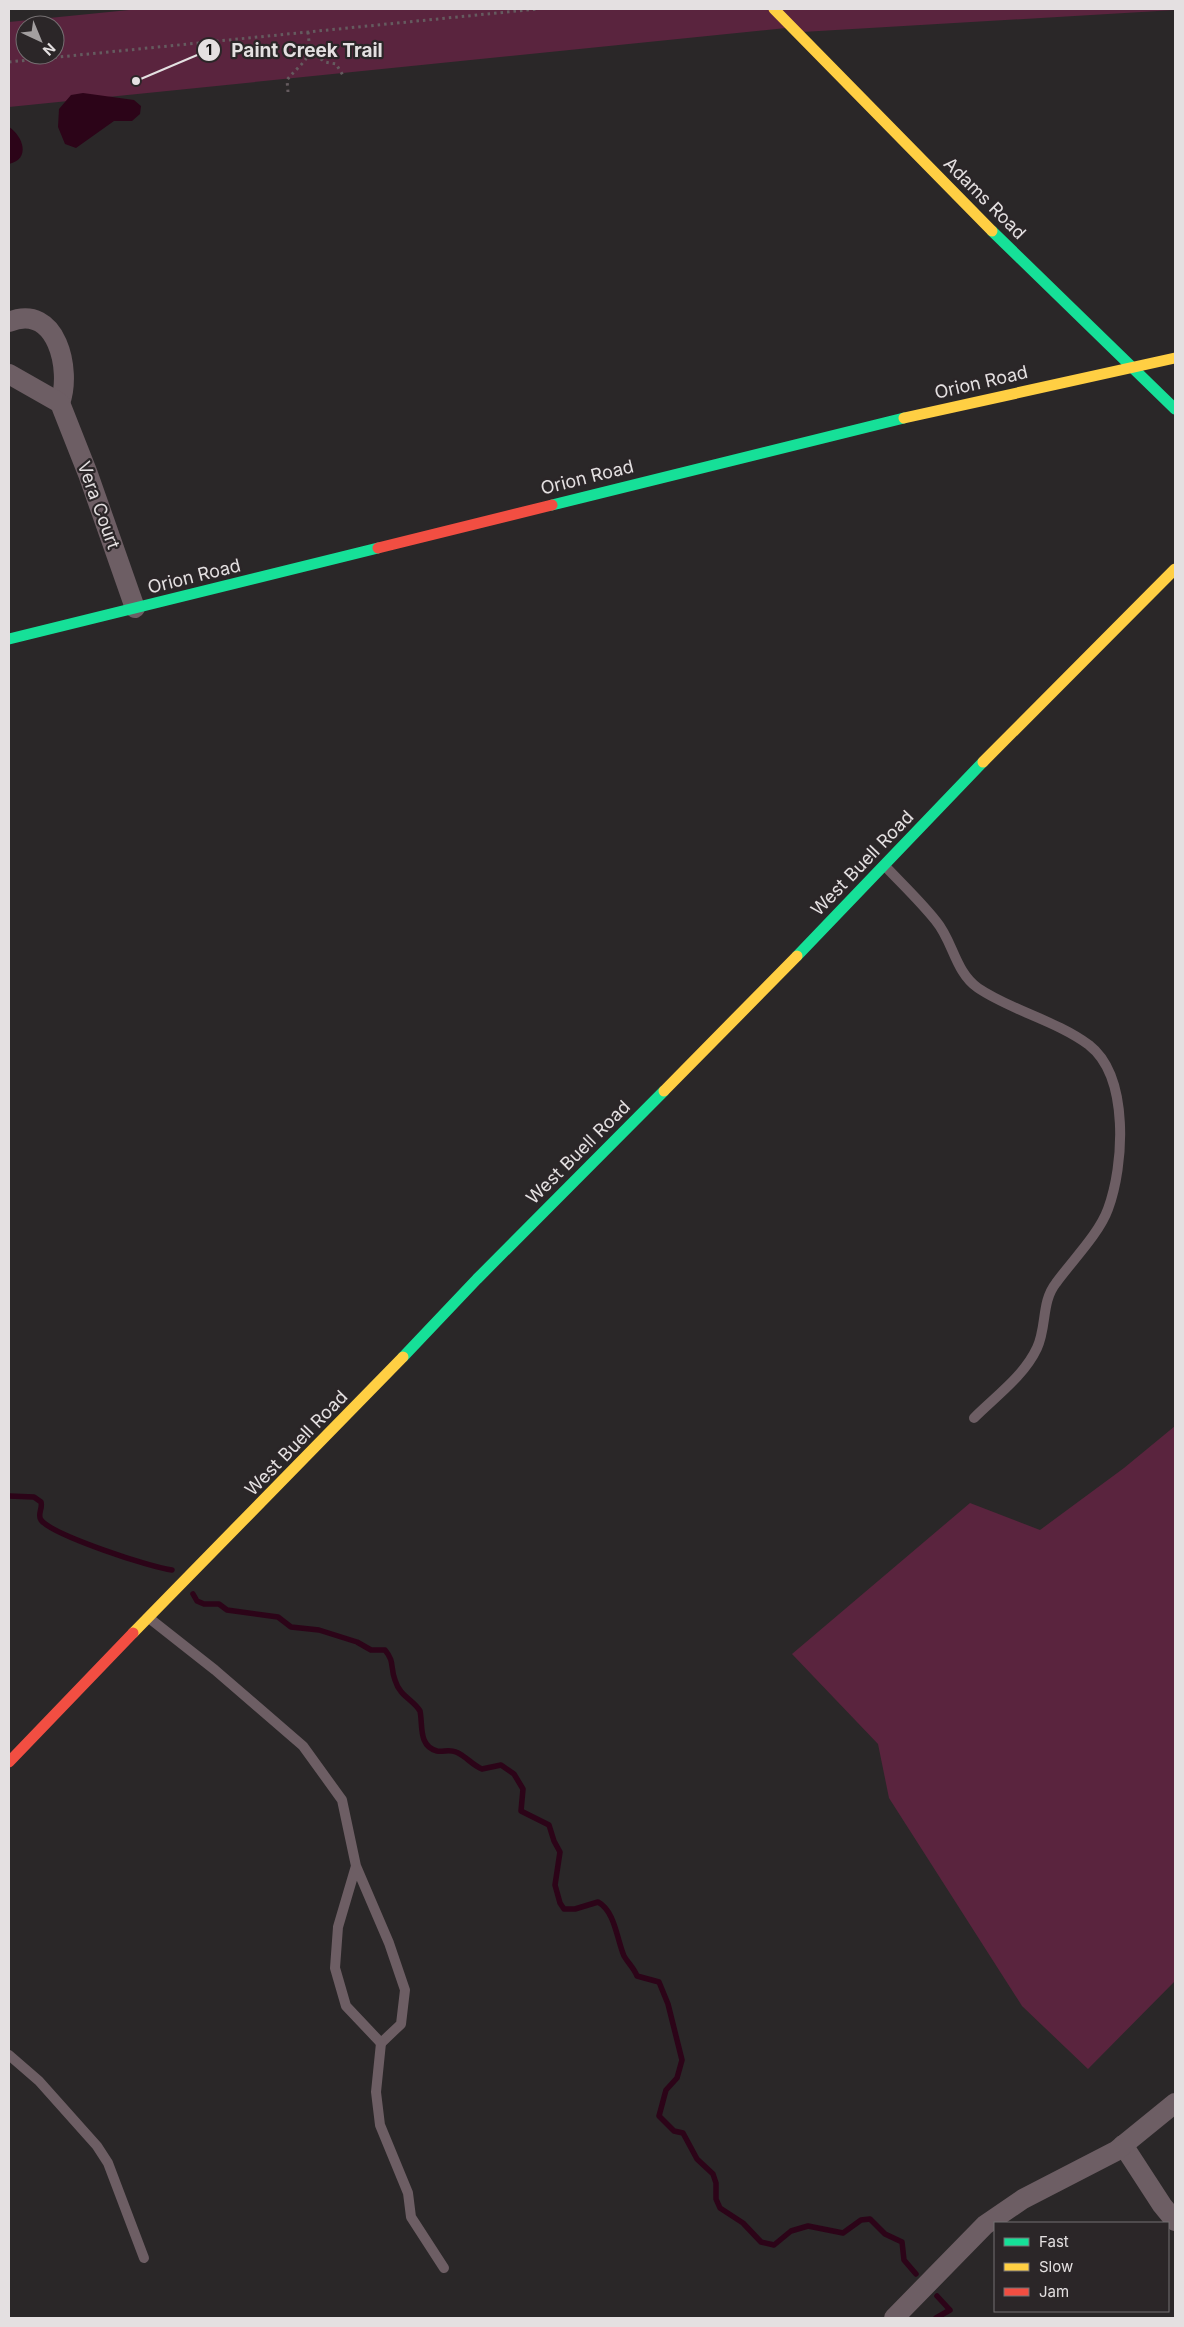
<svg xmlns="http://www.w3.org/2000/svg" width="1184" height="2327" font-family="Inter,sans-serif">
<rect width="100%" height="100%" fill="#2a2728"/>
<g fill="#5a243e" fill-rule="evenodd">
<path d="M139 9H1175V10L802 32 796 27 9 107V22ZM25 25H55V55H25Z"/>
<path d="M1175 1426V1981L1088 2069 1022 2006 889 1798 878 1744 792 1654 970 1503 1040 1530 1124 1468Z"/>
</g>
<g fill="#2c0418">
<path d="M83 93 134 100 141 106 140 114 132 121H114L76 148 65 144 58 127 59 109 71 95Z"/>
<path d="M9 127C23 136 31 159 9 164Z"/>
</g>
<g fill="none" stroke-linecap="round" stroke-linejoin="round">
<g stroke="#2c0418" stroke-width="5.5">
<path d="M9 1496 34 1497 41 1502C43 1508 37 1515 41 1520 52 1535 152 1568 172 1570"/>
<path d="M193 1594 197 1601 204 1604H219L227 1610 278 1617 291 1627 319 1630 357 1642 371 1650H385C395 1662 390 1667 395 1680 400 1697 413 1699 420 1711 423 1725 418 1746 437 1751 444 1752 449 1749 456 1752 466 1756 472 1765 482 1769L501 1765 514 1774 523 1789 521 1811 549 1825 554 1841 560 1852 555 1885 560 1903 564 1909H575L598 1902C615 1911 617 1940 624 1956 628 1963 634 1968 637 1976L659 1982 668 2004 682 2060 677 2078 666 2090 659 2116 674 2131 683 2133 697 2159 713 2174 716 2183V2199L720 2208 743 2223 761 2242 774 2245 791 2231 808 2226 843 2233 861 2220 870 2219 885 2234 902 2242 904 2260 916 2274"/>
<path d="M936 2318 950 2310 937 2296"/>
</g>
<g stroke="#655b5f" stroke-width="3" stroke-dasharray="2.5 4" stroke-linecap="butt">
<path d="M308 32 310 51 325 62 336 64 344 77"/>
<path d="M9 62 537 9"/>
<path d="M288 92 287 80C295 69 305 64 310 51"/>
</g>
<g stroke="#6d5e64" stroke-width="10">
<path d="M885 866C902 884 921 902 936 921 953 941 955 972 978 988 1012 1011 1055 1020 1089 1045 1130 1077 1124 1166 1108 1209 1099 1234 1071 1262 1056 1283 1041 1302 1047 1327 1037 1348 1024 1376 996 1396 974 1418"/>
<path d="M149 1618 215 1670 303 1746 342 1800 356 1866 338 1927 335 1968 346 2006 381 2043 401 2024 405 1990 389 1943 356 1866"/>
<path d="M381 2043 376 2092 380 2125 408 2193 411 2217 444 2268"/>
<path d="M9 2055 39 2081 97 2146 108 2163 144 2258"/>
</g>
<g stroke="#6d5e64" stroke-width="20">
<path d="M9 322C57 302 72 371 60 403"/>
<path d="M9 374 60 403 88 474 135 608"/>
<path d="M1123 2145 1162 2205 1175 2221"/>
<path d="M894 2318 985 2225 1023 2199 1116 2151 1175 2103"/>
</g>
<g stroke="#16e098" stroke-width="11">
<path d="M992 231 1175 409"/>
<path d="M552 505 904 418"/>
<path d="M9 639 378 548"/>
<path d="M797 956 983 762"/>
<path d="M403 1357 477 1279 664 1091"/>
</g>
<g stroke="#ffcf43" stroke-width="11">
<path d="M774 9 992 231"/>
<path d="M904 418 1175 358"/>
<path d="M983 762 1175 569"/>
<path d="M664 1091 797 956"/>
<path d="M133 1633 403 1357"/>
</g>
<g stroke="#f24e42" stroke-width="11">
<path d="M378 548 552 505"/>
<path d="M9 1762 133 1633"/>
</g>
</g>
<g text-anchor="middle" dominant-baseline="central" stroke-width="4.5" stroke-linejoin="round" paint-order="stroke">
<g font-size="18" fill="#e4e0e1" stroke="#2b2628">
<text transform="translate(985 198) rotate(45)">Adams Road</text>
<text transform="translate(981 382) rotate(-13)">Orion Road</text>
<text transform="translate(587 477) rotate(-14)">Orion Road</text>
<text transform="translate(99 505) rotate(70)">Vera Court</text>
<text transform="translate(194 576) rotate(-14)">Orion Road</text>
<text transform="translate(862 863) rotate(-46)">West Buell Road</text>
<text transform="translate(578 1152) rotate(-45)">West Buell Road</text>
<text transform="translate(296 1443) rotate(-46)">West Buell Road</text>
</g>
</g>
<path fill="none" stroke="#e4e0e1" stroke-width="2" d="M136 81L209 50"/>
<g fill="#e4e0e1" stroke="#2b2628" stroke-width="2">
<circle cx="136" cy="81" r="5"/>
<circle cx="209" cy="50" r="12"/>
</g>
<g font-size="15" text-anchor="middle" font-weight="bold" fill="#111">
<text x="209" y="55">1</text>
</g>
<g font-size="19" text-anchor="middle" font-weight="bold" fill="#e4e0e1" stroke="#2b2628" stroke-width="4.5" stroke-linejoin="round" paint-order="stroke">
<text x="307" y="57">Paint Creek Trail</text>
</g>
<rect width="1184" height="2327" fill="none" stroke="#e4e0e1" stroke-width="20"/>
<rect x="994" y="2222" width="175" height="90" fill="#2b2628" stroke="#757072"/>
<rect x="1004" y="2238" width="25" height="8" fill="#16e098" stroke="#757072"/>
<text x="1039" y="2247" font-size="15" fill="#e4e0e1">Fast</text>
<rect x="1004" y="2263" width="25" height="8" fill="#ffcf43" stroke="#757072"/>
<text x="1039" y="2272" font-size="15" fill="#e4e0e1">Slow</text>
<rect x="1004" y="2288" width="25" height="8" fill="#f24e42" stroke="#757072"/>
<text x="1039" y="2297" font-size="15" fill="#e4e0e1">Jam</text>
<g transform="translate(40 40) rotate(136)"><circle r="24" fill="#2b2628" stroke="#757072"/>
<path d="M0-4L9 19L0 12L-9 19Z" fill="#a39fa0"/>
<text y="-8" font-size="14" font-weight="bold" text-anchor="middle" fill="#e4e0e1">N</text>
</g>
</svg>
